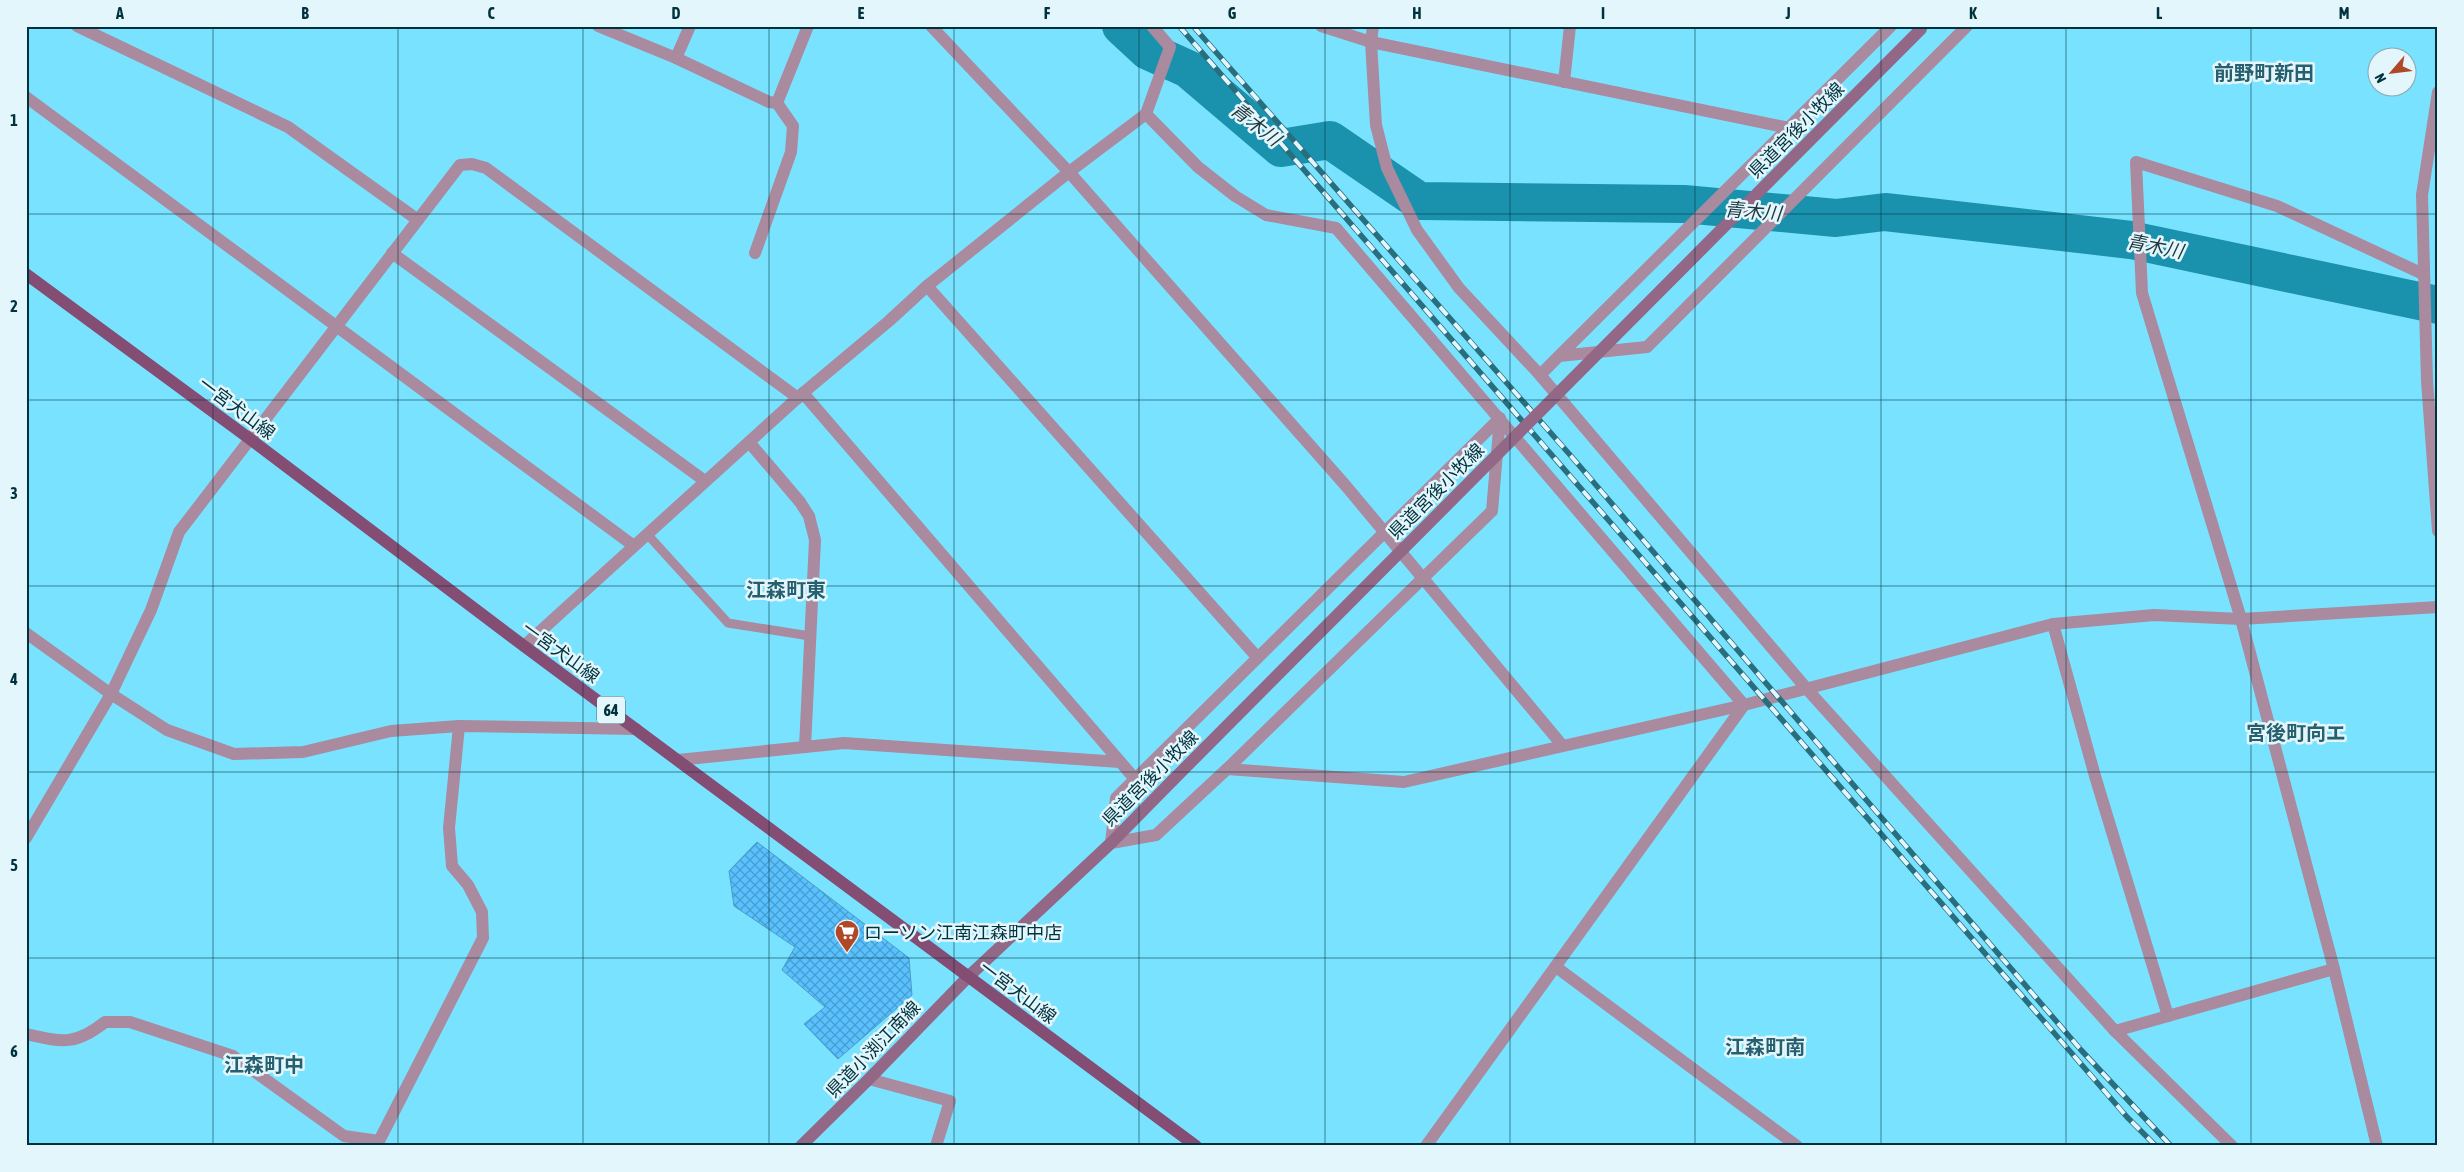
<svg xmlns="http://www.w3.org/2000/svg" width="2464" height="1172" font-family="'Asap Condensed','Noto Sans JP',sans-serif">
<defs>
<pattern id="building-cross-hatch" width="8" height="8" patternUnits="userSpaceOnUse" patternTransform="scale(1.25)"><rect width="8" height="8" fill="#59c1fe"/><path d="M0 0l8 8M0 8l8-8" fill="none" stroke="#479dcf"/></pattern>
</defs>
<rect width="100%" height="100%" fill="#79e3ff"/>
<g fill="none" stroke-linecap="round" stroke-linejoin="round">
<path stroke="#1b92ad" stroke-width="38" d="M1121 26 1148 51 1188 69 1281 148 1330 140 1419 201 1684 204 1836 218 1885 212 2131 240 2438 305"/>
</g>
<path fill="url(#building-cross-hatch)" stroke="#4b9bca" d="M757 842 909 958 912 995 838 1059 804 1024 825 1007 782 970 795 947 734 906 729 871Z"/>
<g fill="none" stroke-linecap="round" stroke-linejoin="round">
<path stroke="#a98a9f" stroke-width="9" d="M647 534 728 623 810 636"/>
<g stroke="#a98a9f" stroke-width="12">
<path d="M77 26 288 127 418 220"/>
<path d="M598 26 676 58 690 26"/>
<path d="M931 26 1069 172 1346 486 1562 745"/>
<path d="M1321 26 1371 42 1789 128"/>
<path d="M1373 26 1371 42 1376 125 1387 168 1417 230 1459 288 1540 375 1806 688 2115 1031 2232 1146"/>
<path d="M1891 26 1559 356 1647 347 1967 26"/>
<path d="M676 58 769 102 777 103 808 26"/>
<path d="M1564 82 1570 26"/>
<path d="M2438 92 2422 195 2427 381 2438 531"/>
<path d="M26 97 634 546"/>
<path d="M1146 114 1170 47 1152 26"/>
<path d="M392 253 705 481"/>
<path d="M755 253 791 152 793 126 777 103"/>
<path d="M927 286 1257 657"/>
<path d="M1540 375 1559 356"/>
<path d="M803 393 1135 779"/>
<path d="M1500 418 1492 511 1227 769 1156 835 1111 843 1116 798Z"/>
<path d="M749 442 800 502 809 516 815 540 805 747"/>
<path d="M2053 624 2095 776 2168 1016"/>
<path d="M26 633 111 694 167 730 234 754 303 752 391 731 459 726 636 729"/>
<path d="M524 646 803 393 889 321 927 286 1069 172 1146 114 1198 167 1235 196 1266 215 1336 228 1744 705"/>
<path d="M678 760 844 743 1120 762"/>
<path d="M1227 769 1404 782 1744 705 2053 624 2154 615 2241 619 2438 607"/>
<path d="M26 838 111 694 151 610 179 532 460 165 472 164 486 168 798 398"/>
<path d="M1556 967 1797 1146"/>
<path d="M2115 1031 2334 969"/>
<path d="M26 1034C62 1042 75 1046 105 1022H130L233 1056 344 1136 379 1141 483 938 482 912 468 885 452 866 449 828 459 726"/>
<path d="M869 1079 950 1101 936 1146"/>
<path d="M1426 1146 1744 705"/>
<path d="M2377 1146 2334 969 2241 619 2142 293 2136 162 2277 206 2423 274"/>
</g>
<path stroke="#936786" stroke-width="12" d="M801 1146 869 1079 968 977 1111 843 1172 781"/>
<path stroke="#834d74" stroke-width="12" d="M26 274 250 439 524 646 1196 1146"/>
<defs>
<g id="rail">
<path d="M1179 26 2042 1019 2127 1117 2156 1146"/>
<path d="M1193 26 1571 456 2081 1050 2171 1146"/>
</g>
</defs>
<use href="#rail" stroke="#296e7f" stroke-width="5.5"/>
<use href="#rail" stroke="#e3f6fc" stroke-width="4" stroke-dasharray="11" stroke-linecap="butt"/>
<path stroke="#936786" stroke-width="12" d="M1172 781 1921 29"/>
</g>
<path fill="none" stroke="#00323d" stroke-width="1" stroke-opacity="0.55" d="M213 26V1146M398 26V1146M583 26V1146M769 26V1146M954 26V1146M1139 26V1146M1325 26V1146M1510 26V1146M1695 26V1146M1881 26V1146M2066 26V1146M2251 26V1146M26 214H2438M26 400H2438M26 586H2438M26 772H2438M26 958H2438"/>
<defs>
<symbol id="supermarket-pin" viewBox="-11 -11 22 30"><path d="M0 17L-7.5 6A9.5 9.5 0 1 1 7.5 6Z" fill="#b04828" stroke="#e3f6fc"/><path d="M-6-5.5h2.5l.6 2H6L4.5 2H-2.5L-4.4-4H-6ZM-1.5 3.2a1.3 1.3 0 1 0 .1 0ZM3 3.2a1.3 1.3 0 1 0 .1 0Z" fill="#fff"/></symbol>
</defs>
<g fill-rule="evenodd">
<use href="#supermarket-pin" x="833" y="918" width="28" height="38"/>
</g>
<g text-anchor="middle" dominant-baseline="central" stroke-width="5" stroke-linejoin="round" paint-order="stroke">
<rect fill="#e3f6fc" stroke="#446d76" stroke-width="1" x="597" y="696.5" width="28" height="27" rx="4"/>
<g font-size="16" font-weight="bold" fill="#00323d">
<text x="611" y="710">64</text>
</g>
<g font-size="18" fill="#00323d" stroke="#e3f6fc">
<text transform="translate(1796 130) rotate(-45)">県道宮後小牧線</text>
<text transform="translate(237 408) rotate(37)">一宮犬山線</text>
<text transform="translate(1436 491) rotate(-45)">県道宮後小牧線</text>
<text transform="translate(561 652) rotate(36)">一宮犬山線</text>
<text transform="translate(1150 778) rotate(-45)">県道宮後小牧線</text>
<text transform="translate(1018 992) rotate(37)">一宮犬山線</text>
<text transform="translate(873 1049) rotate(-46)">県道小渕江南線</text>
</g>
<g font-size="18" fill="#00323d" stroke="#e3f6fc" text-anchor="start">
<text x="864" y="932">ローソン江南江森町中店</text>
</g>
<g font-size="19" font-style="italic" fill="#213940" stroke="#e3f6fc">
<text transform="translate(1256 124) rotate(38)">青木川</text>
<text transform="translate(1753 211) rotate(5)">青木川</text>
<text transform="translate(2155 246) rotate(11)">青木川</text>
</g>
<g font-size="20" font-weight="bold" fill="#265f6e" stroke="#e3f6fc">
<text x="2264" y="72">前野町新田</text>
<text x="786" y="589">江森町東</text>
<text x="2296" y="732">宮後町向エ</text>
<text x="1765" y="1046">江森町南</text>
<text x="264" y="1064">江森町中</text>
</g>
</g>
<rect width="2464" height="1172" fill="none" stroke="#e3f6fc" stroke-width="55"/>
<g transform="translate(2392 72) rotate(242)"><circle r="24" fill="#e3f6fc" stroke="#88a8b0"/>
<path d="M0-4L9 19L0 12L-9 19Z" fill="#b04828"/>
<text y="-8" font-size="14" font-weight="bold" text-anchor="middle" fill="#00323d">N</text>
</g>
<rect x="28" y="28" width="2408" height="1116" fill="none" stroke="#00323d" stroke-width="2"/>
<g font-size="16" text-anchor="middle" font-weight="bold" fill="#00323d">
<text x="120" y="19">A</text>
<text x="305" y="19">B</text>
<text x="491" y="19">C</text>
<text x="676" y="19">D</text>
<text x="861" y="19">E</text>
<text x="1047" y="19">F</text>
<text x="1232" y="19">G</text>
<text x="1417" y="19">H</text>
<text x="1603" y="19">I</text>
<text x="1788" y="19">J</text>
<text x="1973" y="19">K</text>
<text x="2159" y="19">L</text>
<text x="2344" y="19">M</text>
<text x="14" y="126">1</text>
<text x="14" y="312">2</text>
<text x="14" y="499">3</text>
<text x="14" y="685">4</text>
<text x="14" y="871">5</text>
<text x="14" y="1057">6</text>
</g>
</svg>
